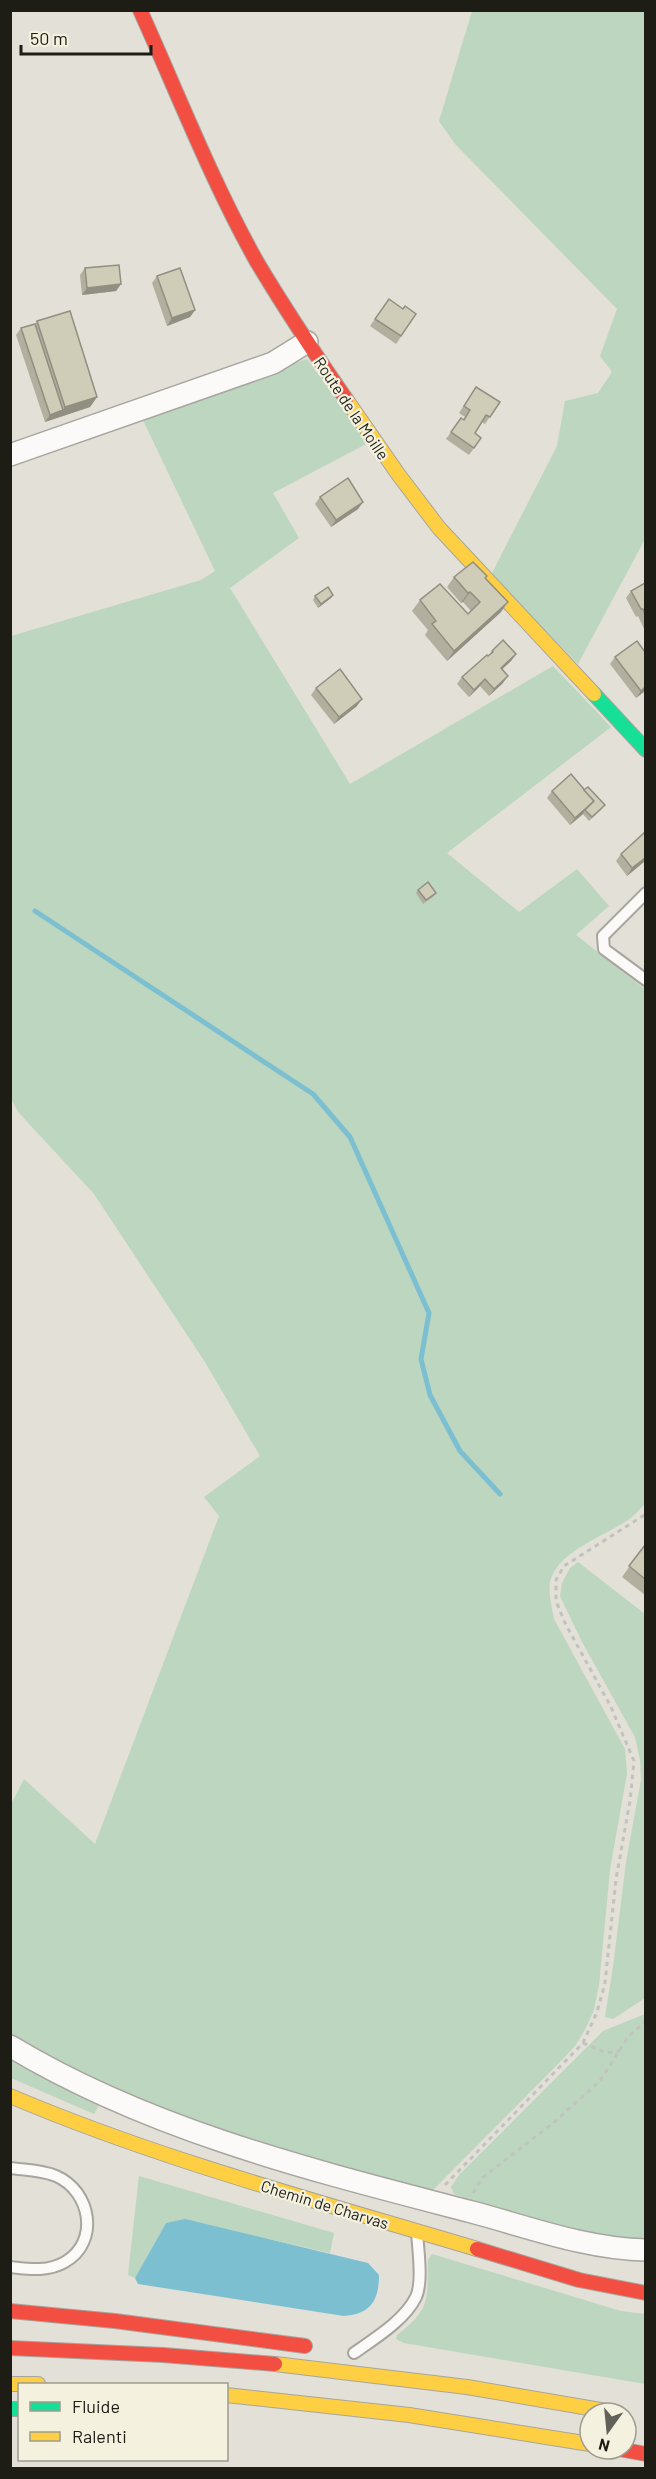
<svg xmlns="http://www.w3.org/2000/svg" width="656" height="2479" font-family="Barlow,sans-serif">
<rect width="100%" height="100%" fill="#e2e0d7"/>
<g fill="#bcd6c0">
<path d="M472 11H645V539L578 664 491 575 557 446 565 401 598 393 612 372 600 356 617 309 455 144 439 121Z"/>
<path d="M307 359 368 443 273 493 299 538 230 588 350 784 553 666 611 727 447 853 519 912 577 869 609 906 576 935 645 989V1503C641 1508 637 1513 632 1517 609 1535 557 1550 550 1582 548 1595 552 1607 554 1619L625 1749 627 1773 610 1870 599 1985 594 2010 585 2030 575 2046 559 2063 432 2191 426 2193C339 2168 251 2144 167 2113 113 2092 61 2064 11 2036L10 1806 24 1779 95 1844 219 1516 204 1497 260 1456 205 1362 94 1194 19 1113 11 1099V636L201 580 215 571 141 416Z"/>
<path d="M578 1562 645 1614V1998L613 2019 605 2017 613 1967 626 1862 641 1780 640 1760 635 1737 582 1642 560 1596 562 1583 570 1568Z"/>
<path d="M645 2014V2246C581 2234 516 2216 454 2194L451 2187 459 2175 603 2031Z"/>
<path d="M11 2058 99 2105 94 2114 11 2078Z"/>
<path d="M139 2176 334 2233 330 2253 185 2220 166 2223 135 2278 128 2275Z"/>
<path d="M432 2254 621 2311 645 2314V2384L404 2343 396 2339 397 2335C431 2309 427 2300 428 2260Z"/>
</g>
<path fill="#7cbfd1" d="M185 2219 368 2263 379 2275C379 2301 370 2314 344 2316L138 2284 135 2278 166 2223Z"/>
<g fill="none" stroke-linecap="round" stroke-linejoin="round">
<path stroke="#7cbfd1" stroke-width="5" d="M35 911 313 1094 350 1137 429 1313 421 1359 430 1395 460 1451 500 1494"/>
<defs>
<g id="lane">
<path d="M646 893 603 936 604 949 646 980"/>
<path d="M10 2168C25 2170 42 2170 56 2176 91 2191 100 2242 65 2262 48 2272 29 2269 10 2267"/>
<path d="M354 2353C374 2339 405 2320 416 2297 423 2282 418 2249 417 2232"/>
</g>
<g id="street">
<path d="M10 455 273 363 307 342"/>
<path d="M10 2046C151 2131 315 2171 472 2212 528 2227 587 2249 646 2250"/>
</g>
<g id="fast">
<path d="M594 694 646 750"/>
<path d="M10 2409H20"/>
</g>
<g id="slow">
<path d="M346 399 398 474 439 528 594 694"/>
<path d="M10 2096C161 2160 320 2202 477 2249"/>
<path d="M275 2364 467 2387 618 2413"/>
<path d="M10 2384H38"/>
<path d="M226 2395 409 2415 590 2444"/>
</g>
<g id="jam">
<path d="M140 10C178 94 212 182 257 262 285 309 315 354 346 399"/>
<path d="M477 2249 579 2280 646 2293"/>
<path d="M10 2311 115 2321 305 2346"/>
<path d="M10 2348 163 2355 275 2364"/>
<path d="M619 2449 646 2454"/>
</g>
</defs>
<use href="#lane" stroke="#a7a59e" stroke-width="14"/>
<use href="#street" stroke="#a7a59e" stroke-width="24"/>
<use href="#fast" stroke="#a7a59e" stroke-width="16"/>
<use href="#slow" stroke="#a7a59e" stroke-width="16"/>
<use href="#jam" stroke="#a7a59e" stroke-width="16"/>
<g stroke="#c2c2bf" stroke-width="3" stroke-dasharray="4.5 4.5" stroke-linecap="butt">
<path d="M583 2043 607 2053 620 2051"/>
<path d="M445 2185 583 2043 597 2012 605 1983 616 1879 630 1801 634 1761 611 1707 565 1623 556 1601V1580L564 1566 646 1514"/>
<path d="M473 2193 482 2178 553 2123 600 2081 628 2037 646 2021"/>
</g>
<use href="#lane" stroke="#fbfaf9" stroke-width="10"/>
<use href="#street" stroke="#fbfaf9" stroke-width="21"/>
<use href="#fast" stroke="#16e098" stroke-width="14"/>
<use href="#slow" stroke="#ffcf43" stroke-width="14"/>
<use href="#jam" stroke="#f24e42" stroke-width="14"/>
</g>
<g fill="#b2af9e">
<path d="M85 268 121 284 116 291 82 295 80 275Z"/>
<path d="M157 276 195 310 190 317 167 326 152 283Z"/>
<path d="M389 299 403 309 416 314 396 344 370 326Z"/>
<path d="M37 321 97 397 90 407 45 422 16 335 21 328 35 324Z"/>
<path d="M476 387 500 402 485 424 481 422 475 433 481 438 469 455 446 439 461 418 463 420 465 417 459 413Z"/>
<path d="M320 497 363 502 358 509 331 527 315 504Z"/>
<path d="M454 577 485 579 501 612 447 661 425 635 428 630 412 611 420 600 468 614 471 611 463 602 461 603 447 587Z"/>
<path d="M645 583V631L638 616 636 617 626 598 631 591Z"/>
<path d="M333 595 331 598 318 608 313 600 315 596Z"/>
<path d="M492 651 516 654 511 661 502 669 503 683 489 696 480 686 469 697 457 684 462 677 488 656Z"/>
<path d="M615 657 645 691 636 698 610 664Z"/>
<path d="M316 688 357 706 334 724 311 695Z"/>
<path d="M552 791 602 809 589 821 583 814 570 825 547 798Z"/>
<path d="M621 854 645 861 627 876 616 861Z"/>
<path d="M418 890 436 893 433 897 423 904 416 893Z"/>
<path d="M645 1545V1595L622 1577Z"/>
</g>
<g fill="#918f81">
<path d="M121 284 116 291 82 295 87 288Z"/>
<path d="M195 310 190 317 167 326 172 318Z"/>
<path d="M97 397 90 407 45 422 50 415 63 410 65 407Z"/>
<path d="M363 502 358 509 331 527 336 520Z"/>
<path d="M470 592 463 602 461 603 468 593Z"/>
<path d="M333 595 331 598 318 608 321 604Z"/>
<path d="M508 602 501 612 447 661 454 651Z"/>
<path d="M516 654 511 661 496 675 501 668Z"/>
<path d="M508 676 503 683 489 696 494 689Z"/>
<path d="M485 679 480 686 469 697 474 690Z"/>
<path d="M645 687V691L636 698 641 691Z"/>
<path d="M362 699 357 706 334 724 339 717Z"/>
<path d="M594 801 589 808 585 810 583 814 570 825 575 818Z"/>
<path d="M645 858V861L627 876 632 868Z"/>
</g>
<g fill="#cfccb8" stroke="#918f81" stroke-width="1.5">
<path d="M119 265 121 284 87 288 85 268Z"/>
<path d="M180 268 195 310 172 318 157 276Z"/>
<path d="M389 299 403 309 405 306 416 314 401 336 375 319Z"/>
<path d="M70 311 97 397 65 407 37 321Z"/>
<path d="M35 324 63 410 50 415 21 328Z"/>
<path d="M476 387 500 402 490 417 486 415 475 433 481 438 474 448 451 432 461 418 464 420 470 410 464 406Z"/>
<path d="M348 478 363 502 336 520 320 497Z"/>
<path d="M473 562 487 576 485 578 508 602 454 651 432 624 436 621 420 600 440 584 468 614 480 602 470 592 468 593 454 577Z"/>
<path d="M645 583V614L643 609H641L631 591Z"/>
<path d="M328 587 333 595 321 604 315 596Z"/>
<path d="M503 640 516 654 501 668 508 676 494 689 485 679 474 690 462 677 487 655 488 656 493 652 492 651Z"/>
<path d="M637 641 645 652V687L641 691 615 657Z"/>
<path d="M340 669 362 699 339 717 316 688Z"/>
<path d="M571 774 594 801 575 818 552 791Z"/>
<path d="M588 787 605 805 592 817 585 810 594 801 584 790Z"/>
<path d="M645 832V858L632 868 621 854Z"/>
<path d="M428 882 436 893 426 900 418 890Z"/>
<path d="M645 1545V1579L629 1566Z"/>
</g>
<g text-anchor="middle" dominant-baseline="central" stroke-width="4.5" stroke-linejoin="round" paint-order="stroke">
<g font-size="16" fill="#1d1c15" stroke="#f4f1df">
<text transform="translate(352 408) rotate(56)">Route de la Moille</text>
<text transform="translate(325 2204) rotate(17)">Chemin de Charvas</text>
</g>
</g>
<rect width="656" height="2479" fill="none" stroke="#1d1c15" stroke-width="24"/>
<rect x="18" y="2383" width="210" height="78" fill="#f4f1df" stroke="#9e9c8e" stroke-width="1.5"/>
<rect x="30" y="2402" width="30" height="9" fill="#16e098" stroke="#9e9c8e" stroke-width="1.5"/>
<text x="72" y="2413" font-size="18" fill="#1d1c15">Fluide</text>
<rect x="30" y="2432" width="30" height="9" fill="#ffcf43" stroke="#9e9c8e" stroke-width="1.5"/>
<text x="72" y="2443" font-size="18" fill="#1d1c15">Ralenti</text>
<g transform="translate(608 2431) rotate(195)"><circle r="28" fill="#f4f1df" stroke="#9e9c8e" stroke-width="1.5"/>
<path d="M0-4.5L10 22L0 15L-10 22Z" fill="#626159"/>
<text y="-9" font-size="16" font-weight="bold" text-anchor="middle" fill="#1d1c15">N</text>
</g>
<path d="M21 45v9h130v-9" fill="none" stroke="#1d1c15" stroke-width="3"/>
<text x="30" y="45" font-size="18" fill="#1d1c15" stroke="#f4f1df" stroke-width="4.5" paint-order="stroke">50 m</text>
</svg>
